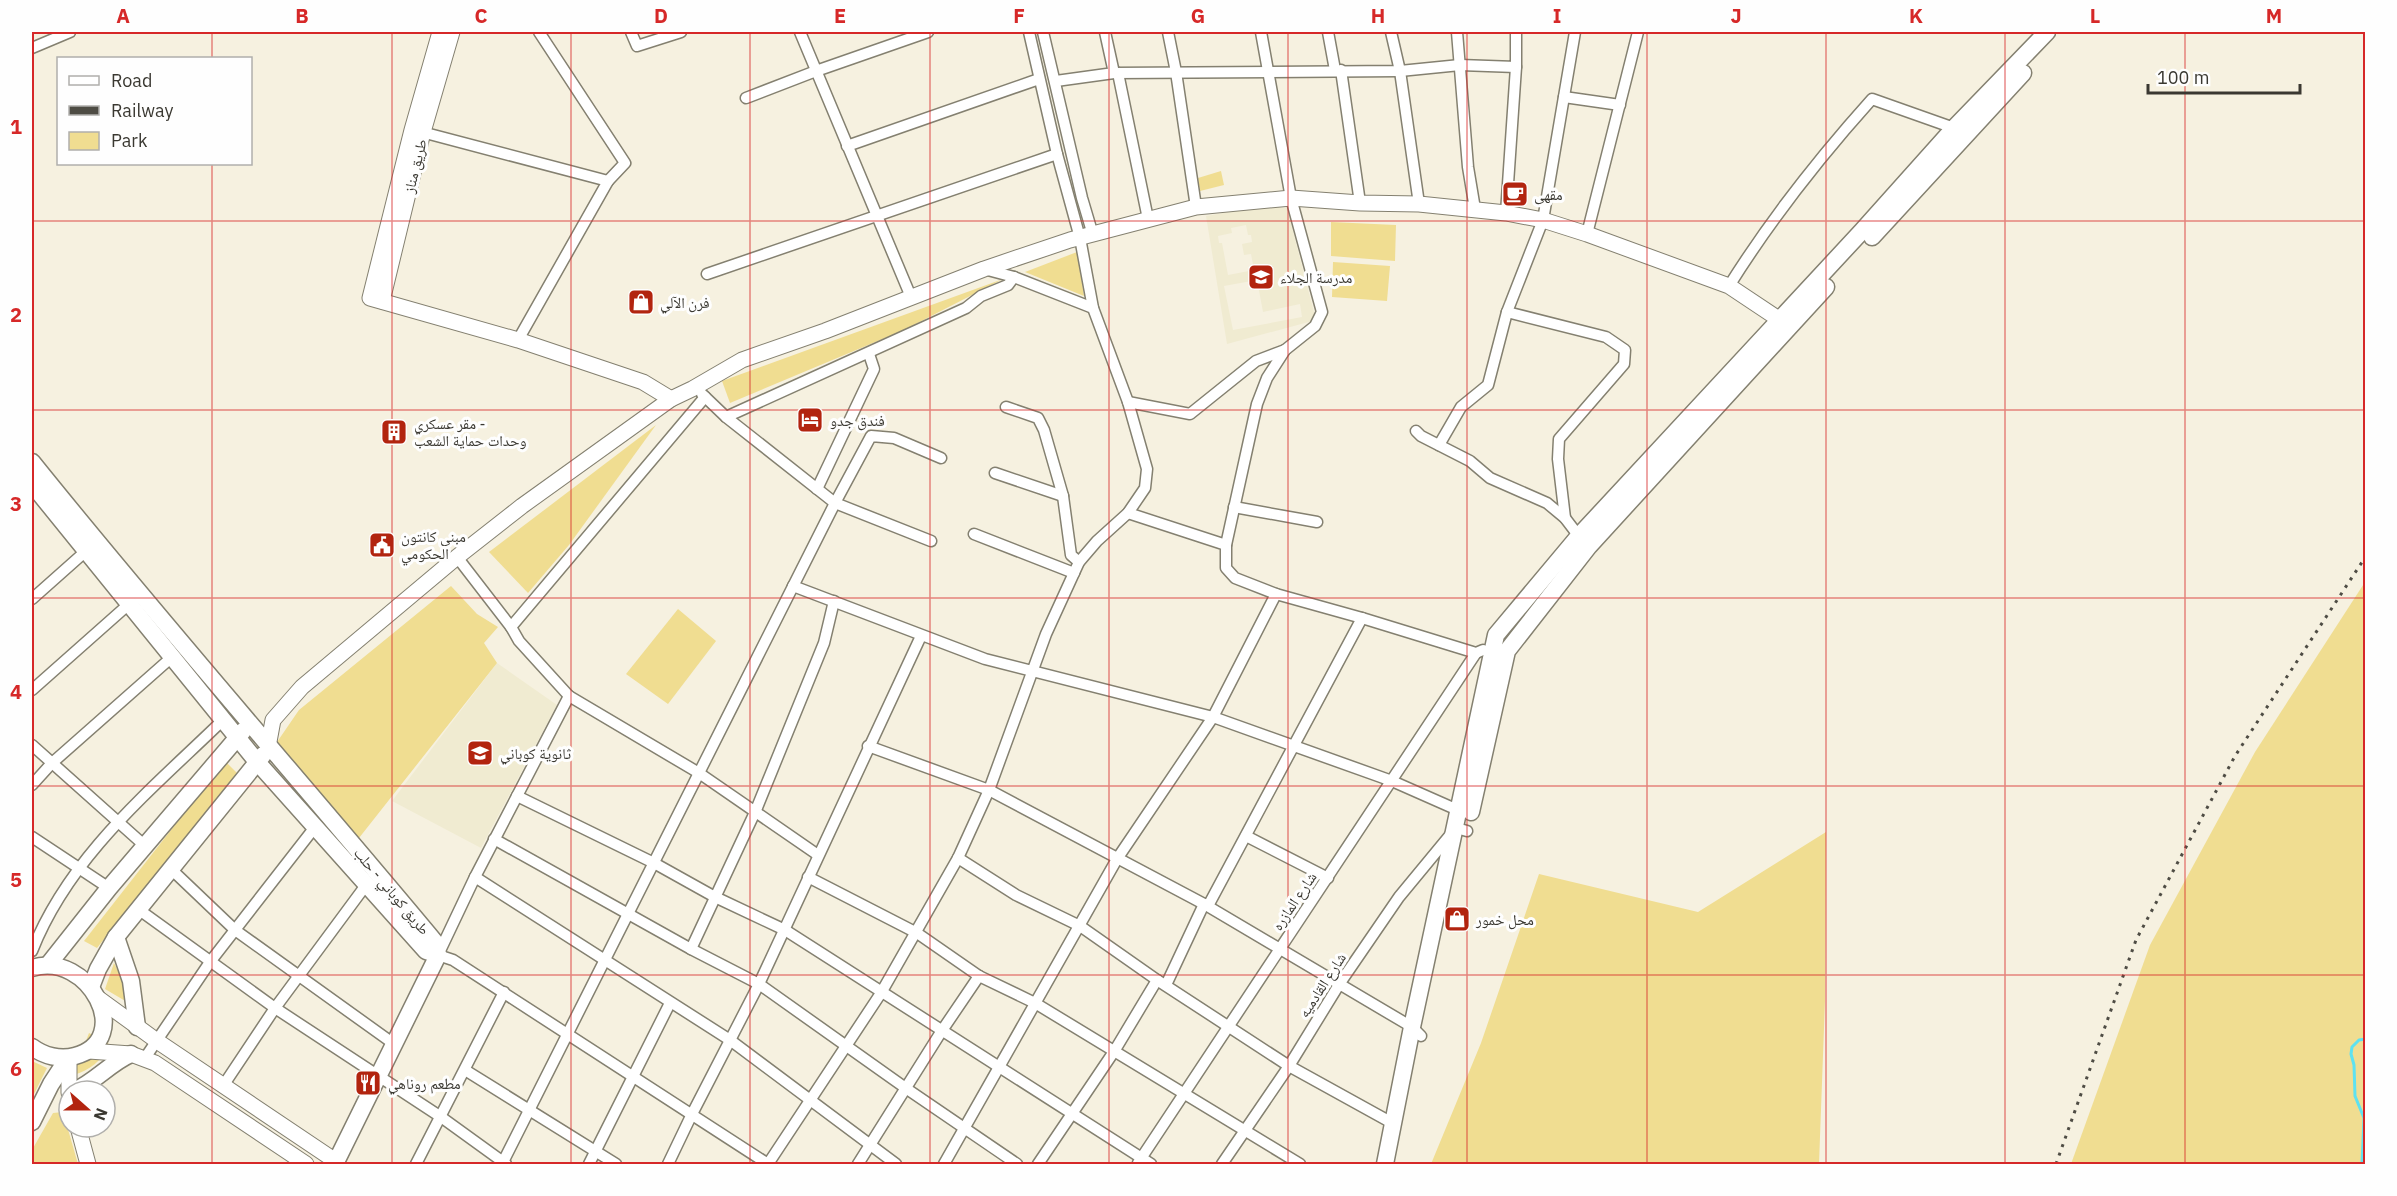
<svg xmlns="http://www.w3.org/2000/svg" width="2397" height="1196" font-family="'IBM Plex Sans','Noto Naskh Arabic',sans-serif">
<rect width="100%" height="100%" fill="#f6f1e0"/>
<g fill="#f0ebd1" fill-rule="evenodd">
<path d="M1263 206 1287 208 1316 320 1227 344 1206 216ZM1246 225 1248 235H1251L1252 242 1242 244 1244 255 1251 254 1254 270 1228 275 1222 243H1219L1218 236 1232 233 1231 228ZM1257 280 1263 312 1300 304 1302 317 1233 330 1224 286Z"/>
<path d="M497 663 557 705 481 848 392 801Z"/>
</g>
<g fill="#f0dd91">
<path d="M1221 171 1224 185 1200 191 1198 178Z"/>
<path d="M1331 222 1396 225 1395 261 1331 256Z"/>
<path d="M1077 252 1084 296 1025 272Z"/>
<path d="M1333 262 1390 266 1387 301 1332 297Z"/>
<path d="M1003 279 904 330 730 403 722 381Z"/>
<path d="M656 425 569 545 528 593 489 552Z"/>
<path d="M2365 582V1164H2071L2150 945 2255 752Z"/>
<path d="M451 586 477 614 498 627 484 643 497 663 359 838 275 745 299 710Z"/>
<path d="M678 609 716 641 668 704 626 674Z"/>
<path d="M225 761 237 773 97 948 84 941Z"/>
<path d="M1826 832 1825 1001 1819 1164H1431L1481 1043 1539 874 1698 912Z"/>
<path d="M114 963 123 981 127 1002 105 989Z"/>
<path d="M89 1033 111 1045C100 1061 91 1070 73 1075Z"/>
<path d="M32 1061 47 1068 32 1098Z"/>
<path d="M63 1112 78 1164H32V1150L53 1113Z"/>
</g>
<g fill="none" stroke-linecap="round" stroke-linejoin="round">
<path stroke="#5ee2f1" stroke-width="3" d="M2362 1164 2364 1118 2355 1096 2354 1065 2351 1054 2352 1047 2359 1040 2366 1039"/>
<defs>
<g id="street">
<path d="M539 32 625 163 608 181"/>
<path d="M631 32 637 46 681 32"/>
<path d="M800 32 911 297"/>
<path d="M1043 32 1082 198 1093 235"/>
<path d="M1105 32 1114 73"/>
<path d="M1168 32 1176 72 1196 207"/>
<path d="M1328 32 1335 70"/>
<path d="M1391 32 1400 71 1419 204"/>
<path d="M1457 32 1468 167 1475 209"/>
<path d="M32 48 70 32"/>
<path d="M1341 70 1360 203"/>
<path d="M1118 73 1148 219"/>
<path d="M1056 81 1114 73 1400 71 1460 65 1516 67V32"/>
<path d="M1564 97 1620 105"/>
<path d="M746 98 816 71 928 32"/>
<path d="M418 131 608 181 518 340"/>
<path d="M847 146 1039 79"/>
<path d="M1506 213 1516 67"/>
<path d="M1587 234 1638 32"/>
<path d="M984 269 1014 277 1093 308"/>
<path d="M707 274 1057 154"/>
<path d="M1729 286C1771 219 1819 158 1872 99L1954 128"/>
<path d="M1507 312 1606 337 1625 350 1624 364 1559 439 1558 459 1565 518"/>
<path d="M702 394 726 417 835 503 931 541"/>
<path d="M705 397 511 627 519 641 569 696 699 773 818 855"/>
<path d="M1128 402 1190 414 1256 361 1285 350"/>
<path d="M1006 407 1038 418 1044 430 1063 496 1071 555 1079 562"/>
<path d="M726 417 966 308 981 296 1008 285 1014 277"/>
<path d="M1416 431 1421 436 1470 461 1490 478 1547 503 1565 518 1581 539"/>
<path d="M1439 445 1461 407 1488 385 1507 312 1543 220 1575 32"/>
<path d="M995 473 1063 496"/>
<path d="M817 489 874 369 869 354"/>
<path d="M1234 507 1317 522"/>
<path d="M1128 513 1226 545V568L1235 578 1276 594 1362 618 1476 653 1483 650"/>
<path d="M974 534 1074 573"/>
<path d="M1226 545 1257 404 1267 378 1285 350 1315 326 1322 312 1291 198 1261 32"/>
<path d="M457 557 511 627"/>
<path d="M793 586 985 659 1213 717 1392 781 1460 811"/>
<path d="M32 599 86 551"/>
<path d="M32 690 129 604"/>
<path d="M569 696 475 877 438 955 453 960 768 1164"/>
<path d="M32 745 144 845"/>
<path d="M868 746 989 790 1204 904 1412 1027 1421 1036"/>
<path d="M32 785 52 763 172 657"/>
<path d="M517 796 654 863 715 897 785 930 1151 1164"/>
<path d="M1246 836 1328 878"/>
<path d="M32 837 109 888"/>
<path d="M494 839 691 949 759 984 907 1089 1017 1164"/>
<path d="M958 858 1016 895 1080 926 1157 980 1289 1066 1394 1124"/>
<path d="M171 869 235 930 394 1044"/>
<path d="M475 877 730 1040 896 1164"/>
<path d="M808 877 917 933 979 976 1035 1003 1300 1164"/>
<path d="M1208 906 1362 618"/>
<path d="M138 909 275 1008 441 1117 506 1164"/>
<path d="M691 949 756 810 824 643 834 601"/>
<path d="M32 951C70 855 151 790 223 720"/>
<path d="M1166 985 1204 904"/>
<path d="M145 1058 210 962 315 827"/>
<path d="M465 1070 616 1164"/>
<path d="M223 1086 275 1008 366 885"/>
<path d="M1138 1163 1476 653"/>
<path d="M416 1164 504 992"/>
<path d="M502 1164 835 503 871 436 894 438 941 458"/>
<path d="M589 1164 670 1003"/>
<path d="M668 1164 691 1116 759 984 921 636"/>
<path d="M768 1164 881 993 958 858 989 790 1046 634 1079 562 1097 541 1128 513 1145 488 1147 469 1128 402 1093 308 1080 238 1057 154 1029 32"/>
<path d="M858 1164 941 1032 979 976"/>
<path d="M944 1164 1117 859 1213 717 1276 594"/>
<path d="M1038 1164 1115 1050 1157 980"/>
<path d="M1222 1164 1289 1066 1340 983 1399 897 1456 828 1467 831"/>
</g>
<g id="secondary">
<path d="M440 32 412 130 370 298 518 340 643 382 671 399"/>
<path d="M382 301 423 132 452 32"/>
<path d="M268 747 273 720 302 687 457 557 522 506 671 399 692 389 742 360 825 331 984 269 1070 240 1196 207 1291 198 1360 203 1419 204 1506 213 1543 220 1587 234 1729 286 1780 320 1788 328"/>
<path d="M98 998 157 1041 337 1162"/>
<path d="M89 1051 131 1054 155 1063 306 1164"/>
<path d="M69 1093V1058"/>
<path d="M78 1127 88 1164"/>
</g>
<g id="primary">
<path d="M1872 237 2023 73"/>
<path d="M32 462C163 625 301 781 435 942L438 955"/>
<path d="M32 484 258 763 426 951 438 955"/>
<path d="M1471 812 1507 651 1589 546 1826 287"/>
<path d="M116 937 131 981 137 1027"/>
<path d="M48 965 109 888 243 731"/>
<path d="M32 968C89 950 136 1040 75 1056 60 1060 44 1056 32 1047"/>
<path d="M91 987 98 969 116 937 263 755"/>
<path d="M74 1091C95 1082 110 1063 131 1054"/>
<path d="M32 1122 51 1084 68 1058"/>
<path d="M335 1164 438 955"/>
<path d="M1385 1164 1412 1027 1496 635 1578 537 1862 231 1954 128 2047 32"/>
</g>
</defs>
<use href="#street" stroke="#848070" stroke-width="13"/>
<use href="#secondary" stroke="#848070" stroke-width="17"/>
<use href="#primary" stroke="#848070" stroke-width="19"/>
<use href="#street" stroke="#fff" stroke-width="10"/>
<use href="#secondary" stroke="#fff" stroke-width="15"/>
<use href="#primary" stroke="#fff" stroke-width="16"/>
<path stroke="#4e4c44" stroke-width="3" stroke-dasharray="3 6" stroke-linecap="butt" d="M2056 1164 2136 940 2235 756 2366 556"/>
</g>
<path fill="none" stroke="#d62828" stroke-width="1.5" stroke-opacity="0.55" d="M212 32V58M392 32V1164M571 32V1164M750 32V1164M930 32V1164M1109 32V1164M1288 32V1164M1467 32V1164M1647 32V1164M1826 32V1164M2005 32V1164M2185 32V1164M212 164V1164M32 221H2366M32 410H2366M32 598H2366M32 786H2366M32 975H2366"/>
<defs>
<symbol id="cafe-square" viewBox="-11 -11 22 22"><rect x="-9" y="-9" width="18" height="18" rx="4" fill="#b2240f" stroke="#fefefe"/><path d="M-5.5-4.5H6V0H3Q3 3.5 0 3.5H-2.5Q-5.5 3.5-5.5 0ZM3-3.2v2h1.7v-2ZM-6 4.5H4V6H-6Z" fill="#fff"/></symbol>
<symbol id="school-square" viewBox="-11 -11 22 22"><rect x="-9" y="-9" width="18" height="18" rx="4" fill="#b2240f" stroke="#fefefe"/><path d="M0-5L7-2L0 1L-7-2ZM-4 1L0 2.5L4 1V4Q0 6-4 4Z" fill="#fff"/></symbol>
<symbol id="shop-square" viewBox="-11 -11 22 22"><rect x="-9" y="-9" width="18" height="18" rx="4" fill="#b2240f" stroke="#fefefe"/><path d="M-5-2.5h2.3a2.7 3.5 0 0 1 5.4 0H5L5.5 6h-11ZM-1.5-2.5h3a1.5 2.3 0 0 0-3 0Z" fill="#fff"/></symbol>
<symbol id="hotel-square" viewBox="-11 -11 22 22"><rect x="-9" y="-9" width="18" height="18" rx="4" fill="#b2240f" stroke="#fefefe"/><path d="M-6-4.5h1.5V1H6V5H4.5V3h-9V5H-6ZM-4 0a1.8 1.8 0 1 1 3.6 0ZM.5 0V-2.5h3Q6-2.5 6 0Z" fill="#fff"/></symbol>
<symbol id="building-square" viewBox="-11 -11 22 22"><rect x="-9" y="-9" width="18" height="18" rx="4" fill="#b2240f" stroke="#fefefe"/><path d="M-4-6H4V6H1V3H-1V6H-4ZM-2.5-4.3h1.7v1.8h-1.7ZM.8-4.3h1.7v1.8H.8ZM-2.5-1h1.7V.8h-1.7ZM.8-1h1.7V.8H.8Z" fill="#fff"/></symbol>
<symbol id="civic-square" viewBox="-11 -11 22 22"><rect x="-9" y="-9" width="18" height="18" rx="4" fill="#b2240f" stroke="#fefefe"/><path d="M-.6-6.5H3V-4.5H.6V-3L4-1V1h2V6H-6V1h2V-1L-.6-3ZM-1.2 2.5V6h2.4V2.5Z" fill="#fff"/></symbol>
<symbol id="restaurant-square" viewBox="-11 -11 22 22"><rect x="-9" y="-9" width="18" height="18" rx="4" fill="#b2240f" stroke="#fefefe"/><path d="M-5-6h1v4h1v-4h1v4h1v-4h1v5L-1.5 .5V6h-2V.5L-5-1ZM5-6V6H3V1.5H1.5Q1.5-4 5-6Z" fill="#fff"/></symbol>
</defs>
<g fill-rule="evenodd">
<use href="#cafe-square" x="1500" y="179" width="30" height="30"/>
<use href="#school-square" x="1246" y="262" width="30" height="30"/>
<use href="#shop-square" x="626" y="287" width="30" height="30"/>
<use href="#hotel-square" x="795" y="405" width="30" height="30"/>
<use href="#building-square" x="379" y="417" width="30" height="30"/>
<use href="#civic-square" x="367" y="530" width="30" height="30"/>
<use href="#school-square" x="465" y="738" width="30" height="30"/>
<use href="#shop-square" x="1442" y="904" width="30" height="30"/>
<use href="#restaurant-square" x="353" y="1068" width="30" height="30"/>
</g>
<g text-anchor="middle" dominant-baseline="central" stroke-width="6" stroke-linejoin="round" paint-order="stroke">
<g font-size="15" fill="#3a3831" stroke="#fefefe">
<text transform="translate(415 166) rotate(-76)">طريق مناز</text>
<text transform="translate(392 891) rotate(50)">طريق كوباني - حلب</text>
<text transform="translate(1294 901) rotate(-56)">شارع المازره</text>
<text transform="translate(1322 985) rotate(-57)">شارع القادميه</text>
</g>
<g font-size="15" fill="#3a3831" stroke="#fefefe" text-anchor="start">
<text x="1534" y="194">مقهى</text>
<text x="1280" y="277">مدرسة الجلاء</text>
<text x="660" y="302">فرن الآلي</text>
<text x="830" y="420">فندق جدو</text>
<text x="414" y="423">مقر عسكري -<tspan x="414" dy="17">وحدات حماية الشعب</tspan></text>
<text x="401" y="536">مبنى كانتون<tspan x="401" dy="17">الحكومي</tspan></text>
<text x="500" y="753">ثانوية كوباني</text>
<text x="1476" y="919">محل خمور</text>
<text x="388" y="1083">مطعم روناهي</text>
</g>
</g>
<rect width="2397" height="1196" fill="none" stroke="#fefefe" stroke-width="66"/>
<rect x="57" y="57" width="195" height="108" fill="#fefefe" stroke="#b0afac" stroke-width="1.5"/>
<rect x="69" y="76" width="30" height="9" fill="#ffffff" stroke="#b0afac" stroke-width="1.5"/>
<text x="111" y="87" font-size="18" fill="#3a3831">Road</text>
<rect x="69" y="106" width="30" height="9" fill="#4e4c44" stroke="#b0afac" stroke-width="1.5"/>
<text x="111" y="117" font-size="18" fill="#3a3831">Railway</text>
<rect x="69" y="132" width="30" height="18" fill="#f0dd91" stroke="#b0afac" stroke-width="1.5"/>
<text x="111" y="147" font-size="18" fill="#3a3831">Park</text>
<g transform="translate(87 1109) rotate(111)"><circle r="28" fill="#fefefe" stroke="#b0afac" stroke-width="1.5"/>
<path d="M0-4.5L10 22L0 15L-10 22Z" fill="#b2240f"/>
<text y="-9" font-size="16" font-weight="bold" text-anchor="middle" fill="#3a3831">N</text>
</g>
<path d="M2148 84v9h152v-9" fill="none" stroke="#3a3831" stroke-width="3"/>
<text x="2157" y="84" font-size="18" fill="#3a3831" stroke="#fefefe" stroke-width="4.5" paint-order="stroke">100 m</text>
<rect x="33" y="33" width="2331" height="1130" fill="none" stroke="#d62828" stroke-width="2"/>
<g font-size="20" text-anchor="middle" font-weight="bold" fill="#d62828">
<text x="123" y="23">A</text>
<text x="302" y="23">B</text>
<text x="481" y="23">C</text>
<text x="661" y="23">D</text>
<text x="840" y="23">E</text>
<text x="1019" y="23">F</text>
<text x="1198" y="23">G</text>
<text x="1378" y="23">H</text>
<text x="1557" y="23">I</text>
<text x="1736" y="23">J</text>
<text x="1916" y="23">K</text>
<text x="2095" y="23">L</text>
<text x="2274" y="23">M</text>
<text x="16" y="134">1</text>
<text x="16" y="322">2</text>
<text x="16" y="511">3</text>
<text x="16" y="699">4</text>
<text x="16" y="887">5</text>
<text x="16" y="1076">6</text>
</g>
</svg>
